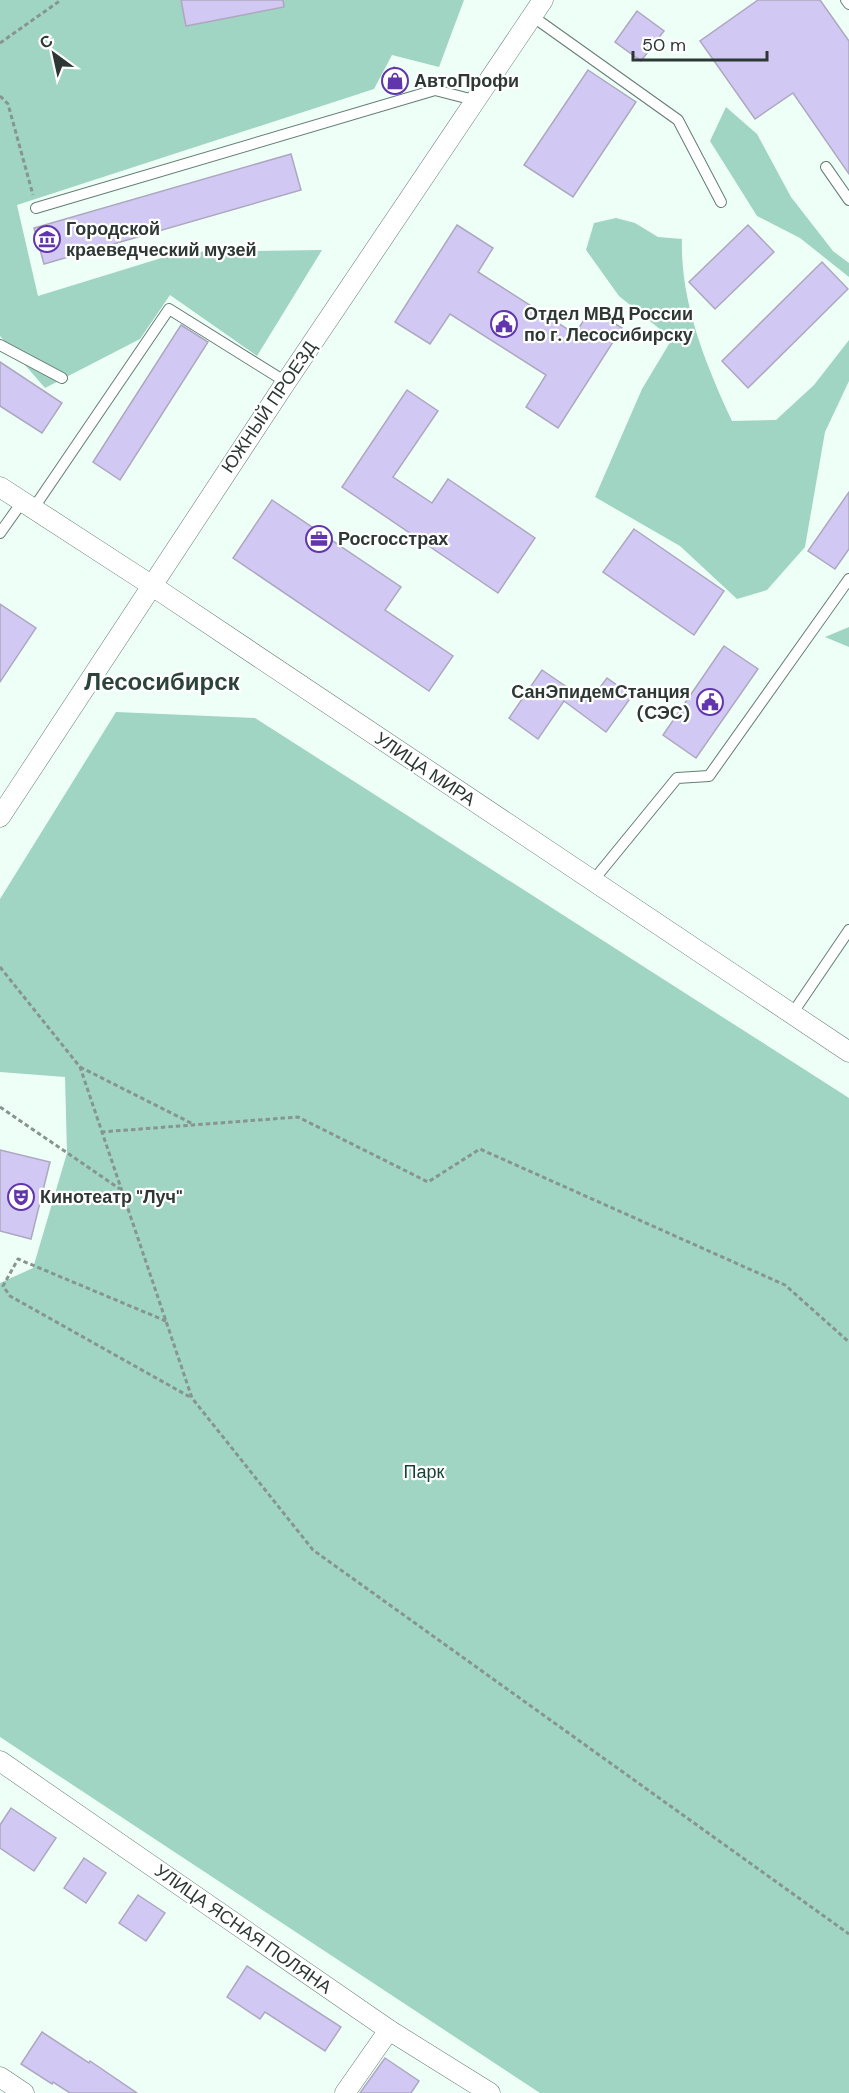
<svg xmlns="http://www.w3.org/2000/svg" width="849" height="2093" font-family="'DM Sans',sans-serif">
<rect width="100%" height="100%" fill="#eefff8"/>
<g fill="#a0d5c3">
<path d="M0 0H464L439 67 392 55 374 89 17 205 38 296 181 252 322 250 257 356 170 295 140 339 45 388 0 336Z"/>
<path d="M726 107 757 134 791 197 833 251 849 263V277L800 238 757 216 710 141Z"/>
<path d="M616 218 635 223 658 237 682 239C680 302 706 365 732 421L776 420 814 385 849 340V381L825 432 805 547 767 590 737 599 680 546 595 497 642 389 672 339 619 296 586 250 594 223Z"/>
<path d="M849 627V647L825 637Z"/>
<path d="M116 712 255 718 849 1098V2093H540L0 1737V1283L33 1268 67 1153 65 1077 0 1072V899Z"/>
</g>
<g fill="#d1c8f3" stroke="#ada8bf" stroke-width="1.5">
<path d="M181 0H283L284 7 186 26Z"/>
<path d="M758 0H820L849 41V174L793 93 755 119 700 41Z"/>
<path d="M637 11 664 31 641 61 615 42Z"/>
<path d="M394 67 407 75 396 94 383 87Z"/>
<path d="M588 70 636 102 573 197 524 165Z"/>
<path d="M291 154 301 190 44 264 34 228Z"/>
<path d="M457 225 493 248 478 272 575 334 591 309 622 328 558 428 526 407 546 375 450 314 430 344 395 322Z"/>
<path d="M748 225 774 252 715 309 689 282Z"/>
<path d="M822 262 848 289 748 388 722 361Z"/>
<path d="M181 325 208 342 120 480 93 462Z"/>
<path d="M0 362 62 403 42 433 0 406Z"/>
<path d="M407 390 438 411 393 477 432 503 448 479 535 538 498 593 342 487Z"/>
<path d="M849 492V549L835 569 808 551Z"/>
<path d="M272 500 401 587 385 610 453 656 429 691 233 558Z"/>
<path d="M634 529 724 591 694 635 603 572Z"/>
<path d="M0 604 36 628 0 682Z"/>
<path d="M724 646 758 669 696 758 663 735Z"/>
<path d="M542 670 589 702 607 678 632 696 606 732 564 701 538 739 509 718Z"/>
<path d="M0 1150 50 1162 31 1239 0 1231Z"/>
<path d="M11 1808 56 1838 34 1871 0 1848V1825Z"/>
<path d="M84 1858 106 1873 86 1903 64 1888Z"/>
<path d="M138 1895 165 1913 146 1941 119 1923Z"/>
<path d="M247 1966 341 2027 325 2051 265 2012 260 2019 227 1997Z"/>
<path d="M42 2032 89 2063 90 2061 137 2093H70L53 2082 52 2084 21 2064Z"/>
<path d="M385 2058 419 2081 411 2093H360Z"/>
</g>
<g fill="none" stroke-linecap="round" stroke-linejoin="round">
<defs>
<g id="lane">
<path d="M846 0 849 4"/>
<path d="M532 16 678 120 721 202"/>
<path d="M826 167 849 200"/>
<path d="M36 208 435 90 474 100"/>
<path d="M0 345 62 378"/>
<path d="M33 509 169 309 286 382"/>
<path d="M0 533 22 502"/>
<path d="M592 882 677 778 709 776 849 579"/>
<path d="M792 1014 849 930"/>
</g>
<g id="street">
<path d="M0 487 151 585 849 1052"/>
<path d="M0 817 286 382 543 0"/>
<path d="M0 1761 389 2030 490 2093"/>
<path d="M0 2077 24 2093"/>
<path d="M345 2093 389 2030"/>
</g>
</defs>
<use href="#lane" stroke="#637d74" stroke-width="12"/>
<use href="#street" stroke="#637d74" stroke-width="21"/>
<g stroke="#879590" stroke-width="3" stroke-dasharray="4.5 3" stroke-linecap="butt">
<path d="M0 43 61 0"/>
<path d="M0 96 8 104 33 195"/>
<path d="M0 967 80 1067 192 1398 313 1550 849 1934"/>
<path d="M80 1067 193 1124"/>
<path d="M0 1107 120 1189"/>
<path d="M101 1132 298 1117 428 1182 480 1149 785 1285 849 1342"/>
<path d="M166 1321 18 1259 3 1286 10 1296 190 1397"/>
</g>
<use href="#lane" stroke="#fff" stroke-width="10"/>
<use href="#street" stroke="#fff" stroke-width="20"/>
</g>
<defs>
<symbol id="shop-ring" viewBox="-11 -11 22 22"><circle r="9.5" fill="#fff" stroke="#6135ac" stroke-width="1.5"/><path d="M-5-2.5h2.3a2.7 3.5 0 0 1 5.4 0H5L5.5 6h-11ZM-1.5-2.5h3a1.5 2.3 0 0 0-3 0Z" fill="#6135ac"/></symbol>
<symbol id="museum-ring" viewBox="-11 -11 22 22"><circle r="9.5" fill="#fff" stroke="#6135ac" stroke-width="1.5"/><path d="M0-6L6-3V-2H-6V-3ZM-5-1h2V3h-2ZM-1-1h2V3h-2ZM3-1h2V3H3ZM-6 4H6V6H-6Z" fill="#6135ac"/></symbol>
<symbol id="civic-ring" viewBox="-11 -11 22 22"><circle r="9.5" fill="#fff" stroke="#6135ac" stroke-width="1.5"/><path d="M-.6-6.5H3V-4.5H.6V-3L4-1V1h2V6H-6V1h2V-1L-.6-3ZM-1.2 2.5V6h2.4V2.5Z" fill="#6135ac"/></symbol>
<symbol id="office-ring" viewBox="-11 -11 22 22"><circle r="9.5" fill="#fff" stroke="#6135ac" stroke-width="1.5"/><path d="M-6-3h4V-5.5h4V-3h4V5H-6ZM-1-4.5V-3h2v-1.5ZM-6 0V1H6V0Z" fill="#6135ac"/></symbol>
<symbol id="theatre-ring" viewBox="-11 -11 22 22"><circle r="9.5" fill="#fff" stroke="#6135ac" stroke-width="1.5"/><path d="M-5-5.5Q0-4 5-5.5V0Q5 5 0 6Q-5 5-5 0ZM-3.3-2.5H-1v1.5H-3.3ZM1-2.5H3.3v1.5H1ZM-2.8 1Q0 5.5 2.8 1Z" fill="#6135ac"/></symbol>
</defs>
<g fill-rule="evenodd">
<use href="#shop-ring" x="380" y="66" width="30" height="30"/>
<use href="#museum-ring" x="32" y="224" width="30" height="30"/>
<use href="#civic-ring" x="489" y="309" width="30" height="30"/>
<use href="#office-ring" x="304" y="524" width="30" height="30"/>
<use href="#civic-ring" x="695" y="687" width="30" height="30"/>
<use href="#theatre-ring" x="6" y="1182" width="30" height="30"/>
</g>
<g text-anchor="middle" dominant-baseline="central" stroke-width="4.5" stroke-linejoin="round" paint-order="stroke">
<g font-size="18" font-weight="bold" fill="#2d3834" stroke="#fff" text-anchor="start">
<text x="414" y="81">АвтоПрофи</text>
<text x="66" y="229">Городской<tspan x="66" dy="21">краеведческий музей</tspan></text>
<text x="524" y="314">Отдел МВД России<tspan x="524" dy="21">по г. Лесосибирску</tspan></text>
<text x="338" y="539">Росгосстрах</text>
<text x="690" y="692" text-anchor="end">СанЭпидемСтанция<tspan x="690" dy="21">(СЭС)</tspan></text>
<text x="40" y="1197">Кинотеатр "Луч"</text>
</g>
<g font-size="18" fill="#2d3834" stroke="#fff">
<text transform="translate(269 407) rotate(-56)">ЮЖНЫЙ ПРОЕЗД</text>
<text transform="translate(425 769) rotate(34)">УЛИЦА МИРА</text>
<text transform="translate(243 1929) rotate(35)">УЛИЦА ЯСНАЯ ПОЛЯНА</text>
</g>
<g font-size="18" fill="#174337" stroke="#fff">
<text x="424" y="1472">Парк</text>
</g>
<g font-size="24" font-weight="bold" fill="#2b433b" stroke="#fff">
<text x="162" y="681">Лесосибирск</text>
</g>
</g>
<g transform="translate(54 54) rotate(327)" stroke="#ffffff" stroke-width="4.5" paint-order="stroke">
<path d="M0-4.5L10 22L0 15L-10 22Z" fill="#2d3834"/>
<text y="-9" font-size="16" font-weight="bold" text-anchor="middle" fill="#2d3834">С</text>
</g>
<path d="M633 51v9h134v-9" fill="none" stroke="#2d3834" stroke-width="3"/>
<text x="642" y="51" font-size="18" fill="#2d3834" stroke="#ffffff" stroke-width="4.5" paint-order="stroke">50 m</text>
</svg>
